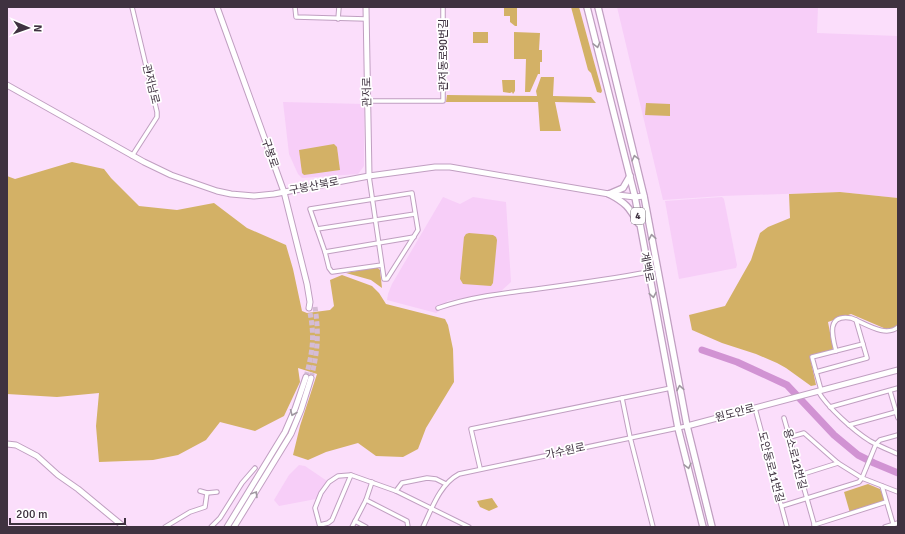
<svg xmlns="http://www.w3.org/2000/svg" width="905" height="534" font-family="Signika,'Noto Sans KR',sans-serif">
<rect width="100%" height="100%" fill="#fbdefb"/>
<g fill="#f7cef8">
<path d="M617 7H818L817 33 898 36V198L840 192 722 196 663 200Z"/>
<path d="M283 102 364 104V166L358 174 302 178 298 174 289 154Z"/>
<path d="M443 197 460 204 473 197 506 202 511 282 500 292 447 301 444 308 436 313 387 300 388 294 392 284Z"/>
<path d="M722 197 724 199 737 265 736 268 679 279 665 201Z"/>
<path d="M299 465 305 466 327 481 316 499 279 506 274 500 289 475Z"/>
</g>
<g fill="#d3b166">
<path d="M517 7V26H515L510 22V16H504V8Z"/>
<path d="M571 7H579L602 91 601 93 597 92 591 73 588 70Z"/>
<rect x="473" y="32" width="15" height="11"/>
<path d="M514 32 540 33 539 50H542V62H540V74H538L530 92H525L526 59H514Z"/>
<path d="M541 77H554L553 96 591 97 596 103 555 102 561 131H540L538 102H446L447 95 537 96 536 91Z"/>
<path d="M502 80H515V91L513 94 512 92 510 93 503 92Z"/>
<path d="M646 103 670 104V116L645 115Z"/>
<path d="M334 144 337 147 340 170 304 175 302 173 299 150Z"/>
<path d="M72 162 104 169 111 178 139 206 177 210 214 203 247 228 286 245 293 269 302 311 307 313 330 310 334 306 330 280 342 275 372 286 379 293 386 304 445 319 448 325 453 349 454 382 426 428 418 449 403 457 376 456 358 443 326 452 308 460 293 455 300 426 317 374 298 368 300 382 284 416 255 431 220 422 206 440 178 455 153 460 99 462 96 426 99 393 57 397 7 394V176L15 179Z"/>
<path d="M840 192 898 198V324L896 327 886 329 851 314 828 322 833 348 832 350 810 357 816 385 811 386 786 368 777 363 756 354 722 343 692 330 689 315 725 306 751 260 760 233 768 227 790 218 789 194Z"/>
<path d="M469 233 493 235 496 237 497 240 493 283 491 286 463 284 460 279 464 237 466 234Z"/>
<path d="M377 267 380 270 382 288 371 280 346 273Z"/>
<path d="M868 484 880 489 885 501 850 513 844 492Z"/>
<path d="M492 498 498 507 489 511 480 507 477 501Z"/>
</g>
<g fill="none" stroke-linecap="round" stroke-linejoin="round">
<path stroke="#d193d3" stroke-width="7" d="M702 350 737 362 787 385 834 435 858 455 874 463 898 473"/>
<g stroke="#d5bcd6" stroke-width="5" stroke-dasharray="5 2.5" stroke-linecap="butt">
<path d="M306 377C313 350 315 335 309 308"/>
<path d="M311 378C318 352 319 333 315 307"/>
</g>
<defs>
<g id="street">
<path d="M132 7 157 112V117L132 156"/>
<path d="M295 7 296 17 366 19"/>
<path d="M338 19 339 7"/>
<path d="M368 101H443V7"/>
<path d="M369 176 384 279H387L418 230 412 193 310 209 325 252 329 268 332 272 382 265"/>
<path d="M317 229 415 214"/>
<path d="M325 252 414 237"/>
<path d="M438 308C470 297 504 293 537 289 574 284 611 279 648 272"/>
<path d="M836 351C832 336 826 314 851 318 865 323 885 338 898 327"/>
<path d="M816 372 867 358 856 320"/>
<path d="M821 390 812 357 863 344"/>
<path d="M818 391C827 407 854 431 870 441 879 446 889 450 898 454"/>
<path d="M890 391 898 418"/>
<path d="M622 398 630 437 653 527"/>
<path d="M830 407 898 388"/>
<path d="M755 408 787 527"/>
<path d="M784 418 815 527"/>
<path d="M849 425 896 412"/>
<path d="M790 437 804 433 838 463 862 478 898 492"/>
<path d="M480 468 471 429 671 388"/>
<path d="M800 475 838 463"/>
<path d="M882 486 894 527"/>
<path d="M200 491 207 493 217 492"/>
<path d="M396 491 402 483 427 478 436 479 446 484"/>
<path d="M366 500 407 521 408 527"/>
<path d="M782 506 859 482 862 478 876 444 880 440 898 435"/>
<path d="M355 521 366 527"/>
<path d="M320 525 328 523 332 520 351 475"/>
<path d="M814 525 886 502"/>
<path d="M165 527 190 512 205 507 207 493"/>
<path d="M211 527 220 518 242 483 255 468"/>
<path d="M320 527 315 508 321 493 329 482 338 476 351 475 396 491 469 527"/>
<path d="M352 527 366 500 372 482"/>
<path d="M423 527C432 508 440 484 459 474L687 426"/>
<path d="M885 527 898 523"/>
</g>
<g id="secondary">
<path d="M217 7 284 192 307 284 310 302 309 308"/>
<path d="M366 7 369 176"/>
<path d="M7 85 144 162 171 175 217 191 231 194 254 196 274 194 369 176 435 167H450L609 194 635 197 644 196"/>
<path d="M687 426 898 370"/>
<path d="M7 444 16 445 37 456 58 475 78 489 124 527"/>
<path d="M227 527 285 432 295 409 306 377"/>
<path d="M234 527 291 434 301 410 311 378"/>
</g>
<g id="primary">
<path d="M587 7 635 197 678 428 703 527"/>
<path d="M598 7 644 196 687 426 712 527"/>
<path d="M609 194C626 203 629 207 638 223"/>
<path d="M609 194 623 188 630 176"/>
</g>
</defs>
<use href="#street" stroke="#c09fc1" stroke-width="5.5"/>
<use href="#secondary" stroke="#c09fc1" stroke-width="7"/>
<use href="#primary" stroke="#c09fc1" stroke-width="8"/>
<use href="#street" stroke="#fff" stroke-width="3.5"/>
<use href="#secondary" stroke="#fff" stroke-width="5"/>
<use href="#primary" stroke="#fff" stroke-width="5.5"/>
</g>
<defs><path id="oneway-chevron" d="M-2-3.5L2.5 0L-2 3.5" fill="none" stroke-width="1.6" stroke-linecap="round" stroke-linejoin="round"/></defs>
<g stroke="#9f98a0">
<use href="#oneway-chevron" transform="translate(597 45) rotate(76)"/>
<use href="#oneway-chevron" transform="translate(635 158) rotate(-104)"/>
<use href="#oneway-chevron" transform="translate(652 237) rotate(-100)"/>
<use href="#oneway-chevron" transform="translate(653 295) rotate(79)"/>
<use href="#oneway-chevron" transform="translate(680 388) rotate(-101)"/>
<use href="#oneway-chevron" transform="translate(293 413) rotate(113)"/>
<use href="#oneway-chevron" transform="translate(688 466) rotate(76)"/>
<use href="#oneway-chevron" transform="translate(255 494) rotate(-58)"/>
</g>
<g text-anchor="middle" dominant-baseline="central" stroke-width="3.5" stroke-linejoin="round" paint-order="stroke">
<rect fill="#fff" stroke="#797079" stroke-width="1" x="631" y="208" width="14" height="16" rx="3"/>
<g font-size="10" font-weight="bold" fill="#3f3240">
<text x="638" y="216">4</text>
</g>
<g font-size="11" fill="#3f3240" stroke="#fff">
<text transform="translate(443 55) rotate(-90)">관저동로90번길</text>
<text transform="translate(151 84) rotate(76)">관저남로</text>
<text transform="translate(367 92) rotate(-91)">관저로</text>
<text transform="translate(270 153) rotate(71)">구봉로</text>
<text transform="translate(314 186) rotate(-11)">구봉산북로</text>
<text transform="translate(647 267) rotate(79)">계백로</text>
<text transform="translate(735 413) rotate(-15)">원도안로</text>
<text transform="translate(565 451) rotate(-12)">가수원로</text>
<text transform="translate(795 459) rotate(75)">용소로12번길</text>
<text transform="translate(771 467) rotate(75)">도안동로11번길</text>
</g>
</g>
<rect width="905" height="534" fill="none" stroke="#3f3240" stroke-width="16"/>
<g transform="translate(28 28) rotate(92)" stroke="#ffffff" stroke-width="3" paint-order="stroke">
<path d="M0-3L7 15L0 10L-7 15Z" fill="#3f3240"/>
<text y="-6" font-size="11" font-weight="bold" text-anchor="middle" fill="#3f3240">N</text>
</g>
<path d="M10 518v6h115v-6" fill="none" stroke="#3f3240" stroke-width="2"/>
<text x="16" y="518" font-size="12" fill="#3f3240" stroke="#ffffff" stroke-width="3" paint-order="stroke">200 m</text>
</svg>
